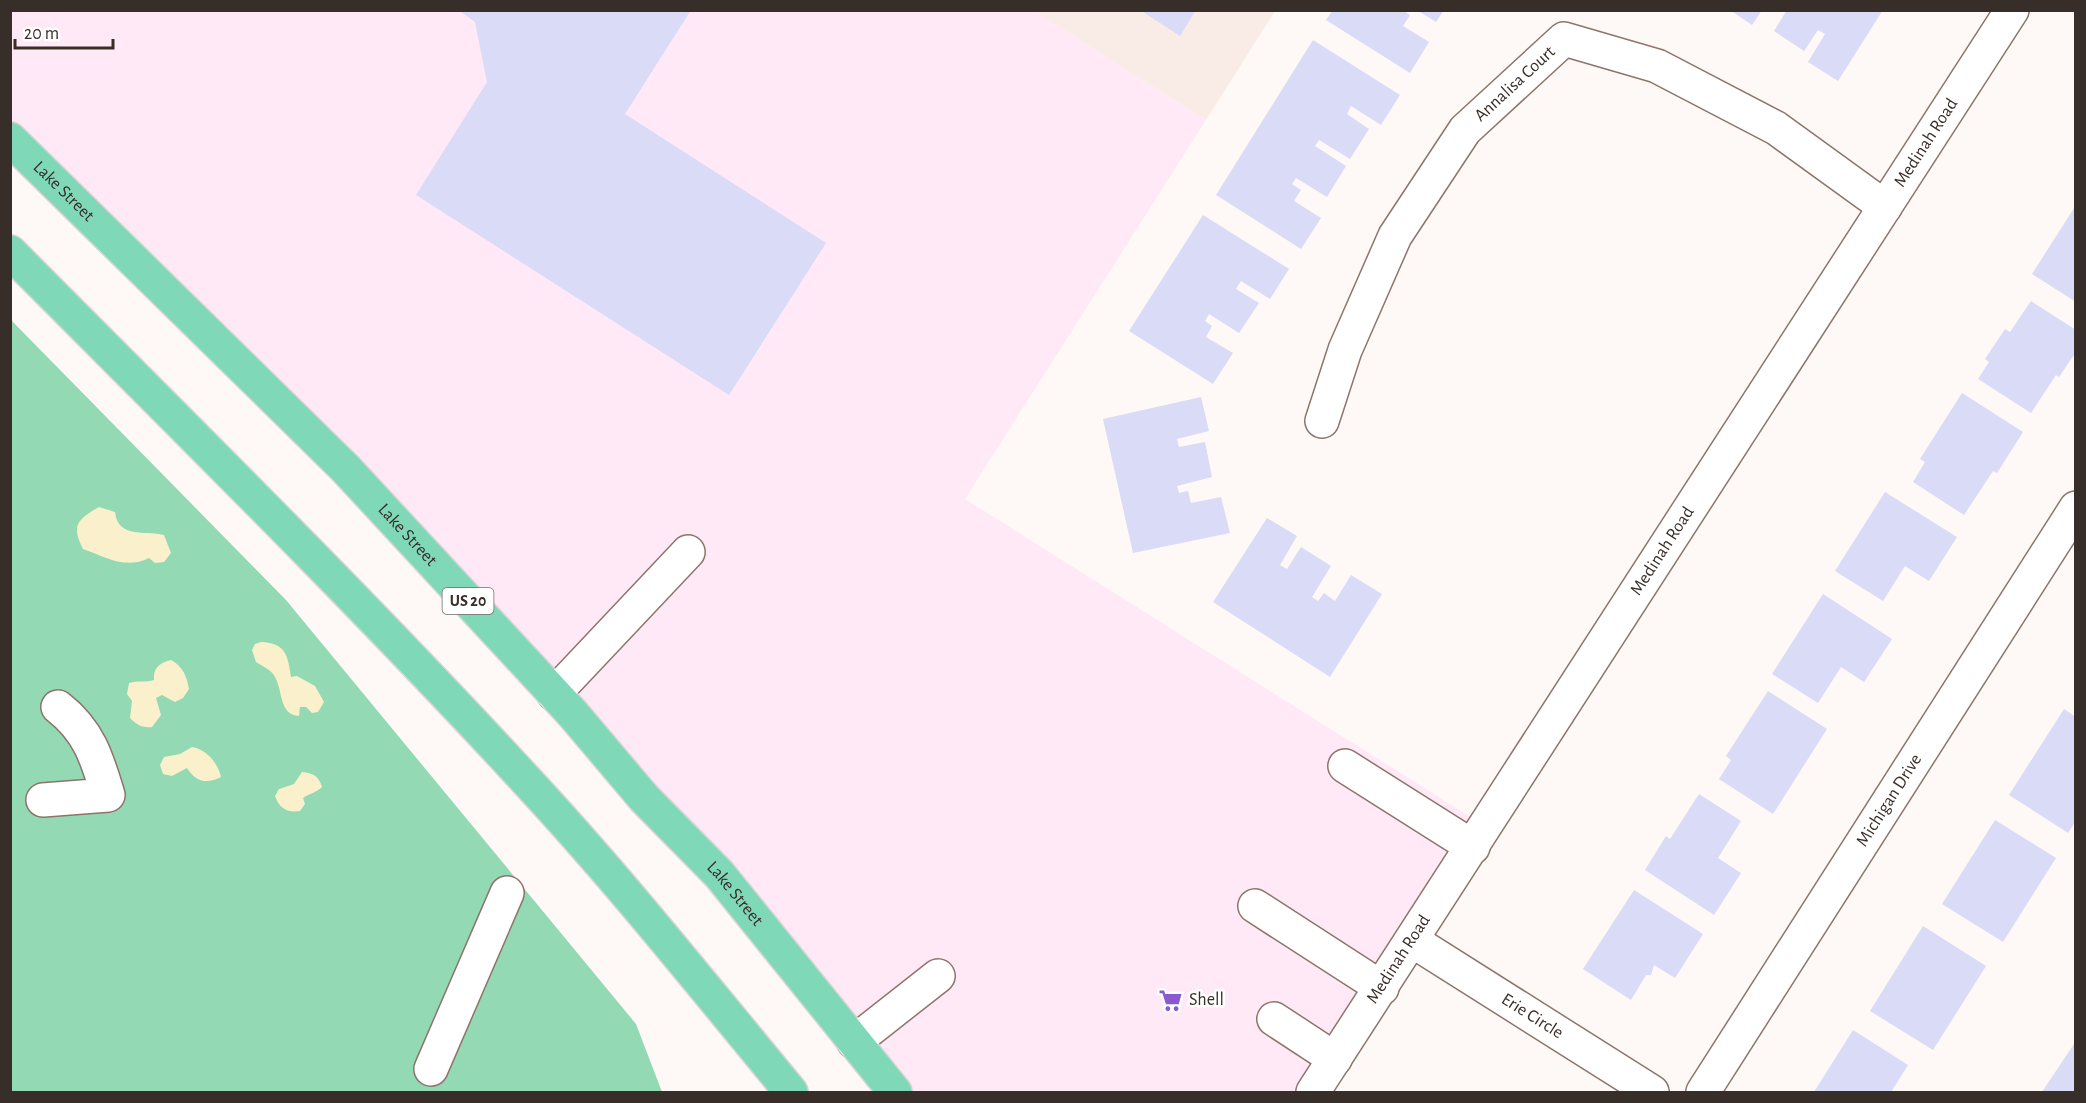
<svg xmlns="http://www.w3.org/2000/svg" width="2086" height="1103" font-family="'Alegreya Sans',sans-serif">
<rect width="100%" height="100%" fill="#fef9f6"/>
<path fill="#ffe9f6" d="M10 11H1034L1206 120 965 499 1480 823 1301 1092H909L456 571 11 118Z"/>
<path fill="#f9ebe5" d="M1034 11H1275L1206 120Z"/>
<path fill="#92d9b4" d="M10 319 286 600 636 1024 662 1092H11Z"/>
<g fill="#faf0cb">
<path d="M99 507 115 512C118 539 145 530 164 535L171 553 164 562 155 563 149 558C125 570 106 557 83 549 71 525 77 520 99 507Z"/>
<path d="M261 642C286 643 288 656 291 677L297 676 315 686 324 702 318 712 312 713 306 707H300L299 716C279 715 283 691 275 677 271 669 263 667 256 662L252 650 255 644Z"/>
<path d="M171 660C183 666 187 677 189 689L183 698 175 702 162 695 156 698 161 715 152 727C142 728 137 725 130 718L132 701 127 694 129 683C138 680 145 683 154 680 153 668 159 663 171 660Z"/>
<path d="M192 747C206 749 218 763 221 777 206 785 195 781 187 768L172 776 163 774 160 765 164 757 180 754Z"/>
<path d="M302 772C313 773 319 776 322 787 316 793 310 793 303 798L305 804 300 811C287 813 279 808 275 796L279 789 294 784Z"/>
</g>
<g fill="#d9dbf7">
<path d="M458 10H691L625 114 826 243 729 395 416 195 487 82 475 22Z"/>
<path d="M1140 10H1196L1180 36Z"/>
<path d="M1333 10H1402L1410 15 1403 26 1429 42 1410 73 1326 20Z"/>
<path d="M1417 10H1444L1436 22Z"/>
<path d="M1730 10H1762L1752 25Z"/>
<path d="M1787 10H1883L1838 81 1808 62 1825 34 1818 30 1804 51 1774 31Z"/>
<path d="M1313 40 1400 95 1381 125 1351 106 1347 114 1369 129 1350 159 1319 140 1315 146 1346 166 1327 197 1296 178 1292 184 1301 190 1294 201 1321 218 1301 249 1216 195Z"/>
<path d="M2076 205V302L2032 274Z"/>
<path d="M1203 215 1289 269 1270 299 1241 281 1236 289 1259 303 1239 333 1209 314 1205 321 1212 326 1206 337 1233 353 1213 384 1129 331Z"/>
<path d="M2031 301 2076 330V352L2059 377 2056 375 2031 413 1978 379 1989 362 1985 359 2005 329 2010 332Z"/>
<path d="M1962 393 2023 432 1997 473 1993 471 1964 515 1913 482 1925 462 1920 459Z"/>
<path d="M1201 397 1209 431 1177 439 1179 447 1205 442 1212 477 1177 486 1179 493 1188 491 1191 503 1221 497 1230 533 1133 553 1103 419Z"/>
<path d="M1885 492 1957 537 1929 581 1905 566 1883 601 1835 571Z"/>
<path d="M1267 518 1297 536 1280 565 1287 569 1301 547 1331 566 1312 597 1318 601 1324 593 1335 601 1351 575 1382 594 1330 677 1213 602Z"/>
<path d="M1823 594 1892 639 1864 682 1841 667 1818 703 1772 674Z"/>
<path d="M1768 691 1827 729 1773 814 1719 779 1731 760 1726 756Z"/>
<path d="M2064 709 2076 717V821L2068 833 2009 795Z"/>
<path d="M1699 794 1741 821 1718 858 1741 873 1714 915 1645 870 1666 836 1670 839Z"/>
<path d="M1995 820 2056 858 2003 942 1942 904Z"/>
<path d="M1634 890 1703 934 1675 978 1654 965 1651 975H1646L1631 1000 1583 969Z"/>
<path d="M1923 926 1986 966 1933 1050 1870 1011Z"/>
<path d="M1853 1030 1908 1065 1891 1092H1814Z"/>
<path d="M2076 1041V1092H2042Z"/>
</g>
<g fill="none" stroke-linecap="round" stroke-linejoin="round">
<defs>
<g id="minor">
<path id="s1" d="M1322 421 1345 350 1395 236 1465 130 1564 39 1657 66 1776 128 1885 207"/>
<path d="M554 694 688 552"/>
<path d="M1345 766 1473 847"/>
<path d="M43 800 108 795C97 758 89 731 58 707"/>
<path d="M1255 906 1382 988"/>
<path id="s2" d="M1413 941 1652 1092"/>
<path d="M1274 1019 1335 1059"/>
<path d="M854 1042 938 976"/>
<path d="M431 1069 507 893"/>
<path id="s3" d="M1313 1092 2012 10"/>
<path id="s4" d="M1703 1092 2076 508"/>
</g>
<g id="major">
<path id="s5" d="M10 139 346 469 573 714 644 798 719 874 895 1092"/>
<path d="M10 252C184 427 359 599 526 780 619 880 704 987 791 1092"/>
</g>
</defs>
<use href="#minor" stroke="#8d756b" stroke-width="36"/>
<use href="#major" stroke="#d7d5d4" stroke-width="36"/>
<use href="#minor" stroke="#fff" stroke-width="33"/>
<use href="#major" stroke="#7fd9b9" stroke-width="33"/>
</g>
<defs>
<symbol id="supermarket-bare" viewBox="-9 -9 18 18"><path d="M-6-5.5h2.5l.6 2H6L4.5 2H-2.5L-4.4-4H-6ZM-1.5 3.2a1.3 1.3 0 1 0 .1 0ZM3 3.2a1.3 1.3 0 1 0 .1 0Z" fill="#8a58d1" stroke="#fff" stroke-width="2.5" paint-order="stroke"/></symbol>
</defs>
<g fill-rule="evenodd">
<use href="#supermarket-bare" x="1154" y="984" width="33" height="33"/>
</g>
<g text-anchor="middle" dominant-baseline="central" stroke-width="5" stroke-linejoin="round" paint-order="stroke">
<rect fill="#fff" stroke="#736c69" stroke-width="1.5" x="442.5" y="588" width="51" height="26" rx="4.5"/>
<g font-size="16" font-weight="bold" fill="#372d29">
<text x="468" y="601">US 20</text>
</g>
<g font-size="18" fill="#372d29" stroke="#fff">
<text stroke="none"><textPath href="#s1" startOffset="394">Annalisa Court</textPath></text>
<text stroke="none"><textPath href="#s3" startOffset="1130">Medinah Road</textPath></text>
<text stroke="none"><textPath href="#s5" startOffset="75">Lake Street</textPath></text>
<text stroke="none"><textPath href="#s5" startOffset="561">Lake Street</textPath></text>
<text stroke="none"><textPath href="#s3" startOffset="644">Medinah Road</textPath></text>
<text stroke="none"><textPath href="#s4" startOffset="346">Michigan Drive</textPath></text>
<text stroke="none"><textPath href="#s5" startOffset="1047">Lake Street</textPath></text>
<text stroke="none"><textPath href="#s3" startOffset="158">Medinah Road</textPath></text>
<text stroke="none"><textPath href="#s2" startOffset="141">Erie Circle</textPath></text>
</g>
<g font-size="18" fill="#372d29" stroke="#fff" text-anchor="start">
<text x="1189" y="1000">Shell</text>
</g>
</g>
<rect width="2086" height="1103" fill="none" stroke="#372d29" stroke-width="24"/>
<path d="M15 39v9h98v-9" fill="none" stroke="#372d29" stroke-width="3"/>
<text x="24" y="39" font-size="18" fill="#372d29" stroke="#ffffff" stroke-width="4.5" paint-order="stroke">20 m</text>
</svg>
